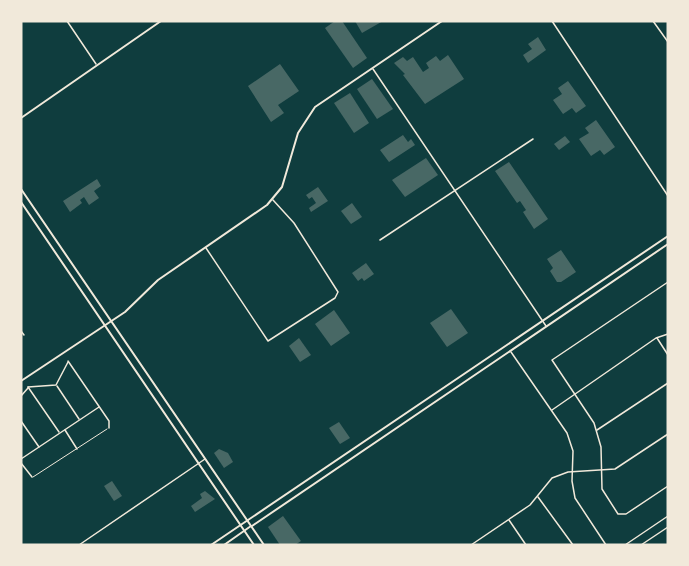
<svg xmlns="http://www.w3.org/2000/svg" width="689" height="566" font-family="Overpass,sans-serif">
<rect width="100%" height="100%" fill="#0f3d3e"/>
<g fill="#486865">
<path d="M335 21H342L367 58 353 68 325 28Z"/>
<path d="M355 21H383L362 33Z"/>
<path d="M538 37 546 50 528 63 523 55 532 49 528 44Z"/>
<path d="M448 55 464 79 425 104 403 75 405 74 394 63 403 57 407 61 413 57 423 72 429 68 426 63 436 56 440 61Z"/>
<path d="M280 64 299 91 278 105 284 113 271 122 248 86Z"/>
<path d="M372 79 393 109 377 119 357 89Z"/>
<path d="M568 81 586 106 576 113 572 108 563 114 553 100 562 94 558 88Z"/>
<path d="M350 93 369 123 354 133 334 103Z"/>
<path d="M596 120 615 147 604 155 600 150 591 156 579 139 589 133 585 128Z"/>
<path d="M403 135 408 142 411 139 415 145 389 162 380 150Z"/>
<path d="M565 136 570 142 559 150 554 144Z"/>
<path d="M426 158 438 175 405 197 392 180Z"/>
<path d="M509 162 548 219 534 229 523 212 526 210 520 201 517 203 495 171Z"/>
<path d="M97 179 101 186 94 191 99 198 89 205 84 197 80 200 82 203 70 212 63 201Z"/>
<path d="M318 187 328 201 311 212 309 208 316 203 312 197 309 199 306 195Z"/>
<path d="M352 203 362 217 351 224 341 211Z"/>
<path d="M561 250 576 272 561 282H557L550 271 553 268 547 259Z"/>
<path d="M366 263 374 274 364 281 362 278 358 281 352 273Z"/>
<path d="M451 309 468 333 447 347 430 323Z"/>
<path d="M334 310 350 333 331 346 315 324Z"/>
<path d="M299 338 311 355 300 362 289 346Z"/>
<path d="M339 422 350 438 340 444 329 428Z"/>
<path d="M219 449 228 453 233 462 224 468 214 453Z"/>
<path d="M112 481 122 496 114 501 104 486Z"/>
<path d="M205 491 215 499 195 512 191 506 202 498 200 494Z"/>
<path d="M283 516 301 541 295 545H280L268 527Z"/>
</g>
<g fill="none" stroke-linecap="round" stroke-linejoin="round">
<path stroke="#f1e9da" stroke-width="1" d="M33 477 107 429"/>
<g stroke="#f1e9da" stroke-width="1.5">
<path d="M67 21 96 64"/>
<path d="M552 21 668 196"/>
<path d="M653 21 668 42"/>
<path d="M373 69 546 326"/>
<path d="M380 240 533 139"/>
<path d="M206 248 268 341 335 298 338 292 294 223 273 200"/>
<path d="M668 282 552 360 594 423 601 447 602 489 618 514H626L668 486"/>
<path d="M21 331 24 335"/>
<path d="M657 338 668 355"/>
<path d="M511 352 567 433 573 451 572 481 575 498 606 545"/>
<path d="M68 361 109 421V428"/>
<path d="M57 386 79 419"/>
<path d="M28 387 59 432"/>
<path d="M28 387 56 385 68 362"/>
<path d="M21 396 28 388"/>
<path d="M552 410 656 338 668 334"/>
<path d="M21 421 39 447"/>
<path d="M65 430 77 449"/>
<path d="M597 430 668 383"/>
<path d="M21 459 99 407"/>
<path d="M21 463 32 477"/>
<path d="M538 497 573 545"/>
<path d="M509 520 526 545"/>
<path d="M79 545 205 459"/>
<path d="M471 545 530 505 552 478 568 472 615 469 668 434"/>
<path d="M625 545 668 516"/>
<path d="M641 545 668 527"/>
</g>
<g stroke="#f1e9da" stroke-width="2">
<path d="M21 118 161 21"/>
<path d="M21 381 125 312 158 280 267 205 282 187 298 133 315 107 442 21"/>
<path d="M248 520 668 236"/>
<path d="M252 526 668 244"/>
</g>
<g stroke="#f1e9da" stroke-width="2">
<path d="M21 189 264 545"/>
<path d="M21 202 254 545"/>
<path d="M211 545 248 520"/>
<path d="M224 545 251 526"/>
</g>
</g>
<rect width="689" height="566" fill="none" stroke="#f1e9da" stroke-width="45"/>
</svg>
